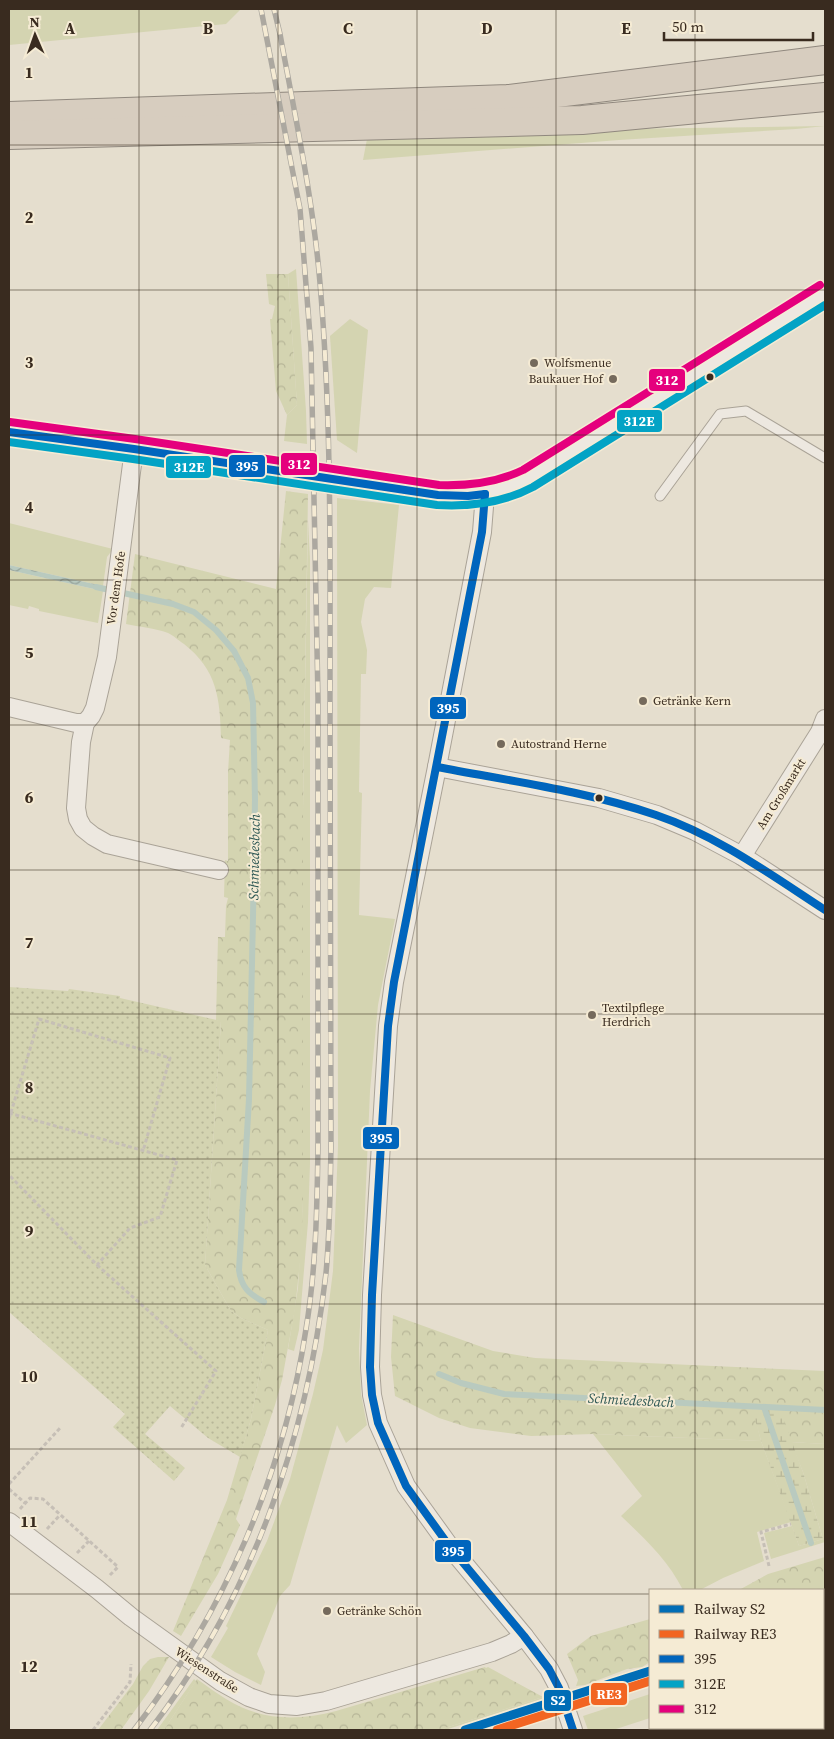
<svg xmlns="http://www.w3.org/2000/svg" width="834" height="1739" font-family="'Source Serif 4',serif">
<defs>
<pattern id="forest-crowns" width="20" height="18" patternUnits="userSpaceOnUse" patternTransform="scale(1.25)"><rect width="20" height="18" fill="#d4d4b1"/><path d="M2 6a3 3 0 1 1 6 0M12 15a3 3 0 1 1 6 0" fill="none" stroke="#b7b698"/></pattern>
<pattern id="wetland-marsh" width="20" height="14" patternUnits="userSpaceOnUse" patternTransform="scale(1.25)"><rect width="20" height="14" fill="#d4d4b1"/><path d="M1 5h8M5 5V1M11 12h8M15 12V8" fill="none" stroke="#b7b698"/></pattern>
<pattern id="park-dots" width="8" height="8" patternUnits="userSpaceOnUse" patternTransform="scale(1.25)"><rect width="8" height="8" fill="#d4d4b1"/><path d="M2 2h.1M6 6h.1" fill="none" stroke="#b7b698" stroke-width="1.8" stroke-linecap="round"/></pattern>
<pattern id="water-waves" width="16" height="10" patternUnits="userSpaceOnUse" patternTransform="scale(1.25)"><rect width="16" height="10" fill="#b9cabf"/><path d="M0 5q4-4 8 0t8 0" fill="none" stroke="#97a49b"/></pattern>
</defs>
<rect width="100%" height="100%" fill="#e5dece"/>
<g fill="#d4d4b1">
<path d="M9 9H241L226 24 9 45Z"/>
<path d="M825 126 796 129 619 140 363 160 367 139 619 129Z"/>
<path d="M296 269 306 411 307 444 284 441 287 415 297 405 288 274Z"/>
<path d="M350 319 368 330 357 453 337 440 330 336Z"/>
<path d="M337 498 399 505 391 588 374 587 365 599 361 622 367 650 366 674H361L359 792 362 793 359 915 395 919 378 1005 370 1091 359 1349 361 1394 367 1425 346 1443 337 1425 290 1585 280 1596 257 1654 265 1672 261 1685 235 1672 211 1657 228 1628 226 1626 267 1541 290 1479 313 1394 323 1350 333 1271 338 1147Z"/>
<path d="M308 520 310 559V1164L308 1222 299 1330 294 1351 288 1349 298 1288 303 1201V809Z"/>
<path d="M9 523 113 549 107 557 103 586 9 565Z"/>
<path d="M9 570 103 591 98 623 39 611V609L29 606 28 609 9 605Z"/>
<path d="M593 1434 761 1441 791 1522 757 1532 764 1561 723 1578 700 1590H683C668 1560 645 1539 621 1516L642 1496Z"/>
<path d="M791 1442 825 1444V1542L771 1559 764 1533 792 1526 799 1546 823 1539 803 1472Z"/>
<path d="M194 1679 196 1681 164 1730H157Z"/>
<path d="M650 1694V1718L613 1730H588L583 1716Z"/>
<path d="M543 1697 544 1698 445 1730H439Z"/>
</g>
<g fill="url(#forest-crowns)">
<path d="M266 274H288L297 405 287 415 276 391 270 319H272L275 306 269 304Z"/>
<path d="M286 491 308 494 303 809V1201L301 1253 295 1309 282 1380 275 1405 236 1519 240 1525 218 1574 181 1636 173 1631 227 1500 251 1419 268 1330 241 1318 231 1311 205 1265 221 1022 216 1020 218 937H225L226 906 228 898 224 897 225 860 228 861V772L230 740 221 738C220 698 217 670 184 644 179 641 173 635 168 633 155 628 139 627 126 624L135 554 276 589Z"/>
<path d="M393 1315 493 1351 535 1358 825 1371V1444L791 1442 779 1410 753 1409 761 1441 593 1434 531 1436 470 1428 439 1418 395 1396 391 1357Z"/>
<path d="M825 1557V1605L823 1606V1590H739L768 1574Z"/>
<path d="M650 1619V1662L642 1667 627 1669 585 1685 576 1686 578 1680 567 1654 591 1636Z"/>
<path d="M158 1657H169L149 1691 121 1730H98L133 1684 143 1666 150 1659Z"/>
<path d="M485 1667 486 1668 488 1667 543 1697 439 1730H164L197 1679C207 1686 216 1693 226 1699 261 1721 298 1721 336 1711Z"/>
<path d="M823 1704 825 1705V1730H742L750 1728H823Z"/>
</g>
<path fill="url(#wetland-marsh)" d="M752 1409 780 1410 803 1472 823 1539 799 1546 761 1441Z"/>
<path fill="url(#park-dots)" d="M9 987 68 991 69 989 120 996V998L221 1021 205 1265 231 1311 241 1318 268 1330 251 1419 240 1457 208 1438 170 1406 145 1434 185 1468 174 1481 113 1427 125 1414 9 1312Z"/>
<path fill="url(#water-waves)" d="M9 565 103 586V591L9 570Z"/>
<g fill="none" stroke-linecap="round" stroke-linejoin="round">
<g stroke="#b9cabf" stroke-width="6">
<path d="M96 587 173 604 194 612 216 630 234 651 248 678 253 703 255 799 253 917 249 1099 239 1270C241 1287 249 1294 264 1302"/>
<path d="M439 1374 461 1383 504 1394 825 1410"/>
<path d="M764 1407 811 1543"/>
</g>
<defs>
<path id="service" d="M660 496 720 414 746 411 825 458"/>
<g id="minor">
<path d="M134 449 107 657 95 708 91 716 85 723 81 742 76 808 78 819 83 828 93 836 107 844 219 870"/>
<path d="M485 494 482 532 437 767 394 982 388 1026 372 1295 370 1367 372 1395 378 1423 406 1486 450 1547 524 1636 549 1669 559 1688 573 1730"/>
<path d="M9 707 76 723H85"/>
<path d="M437 767 599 798 657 815 695 831 742 856 825 910"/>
<path d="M742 856 820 732 825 719"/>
<path d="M9 1522 97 1589 131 1617 220 1681 249 1697 269 1704 297 1706 326 1701 492 1652 511 1644 524 1636"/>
</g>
<path id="tertiary" d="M9 432 134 449 438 495C470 497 500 494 528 479L825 293"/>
<g id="motorway">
<path d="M9 116 508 99 825 60"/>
<path d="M9 135 582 120 825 97"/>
</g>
</defs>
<use href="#service" stroke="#aaa397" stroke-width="11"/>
<use href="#minor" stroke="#aaa397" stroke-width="20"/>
<use href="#tertiary" stroke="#aaa397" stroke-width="24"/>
<use href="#motorway" stroke="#90887e" stroke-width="30"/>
<g stroke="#c6bfb6" stroke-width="3" stroke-dasharray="4 2.5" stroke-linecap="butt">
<path d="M9 1113 177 1160 160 1217 130 1228 97 1265 9 1175"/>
<path d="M9 1119 39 1019 170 1058 143 1151"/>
<path d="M97 1265 216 1371 181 1428"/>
<path d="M9 1484 60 1428"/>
<path d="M9 1489 25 1503"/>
<path d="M20 1509 30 1498 43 1499 118 1567 109 1576"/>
<path d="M47 1529 60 1515"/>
<path d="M77 1553 89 1541"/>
<path d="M769 1566 761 1532 791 1524"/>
<path d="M93 1730 130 1682 131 1664"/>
</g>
<use href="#service" stroke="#ede8e0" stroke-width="9"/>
<use href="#minor" stroke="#ede8e0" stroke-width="18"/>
<use href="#tertiary" stroke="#ede8e0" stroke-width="21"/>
<use href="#motorway" stroke="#d7cdbf" stroke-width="28"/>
<defs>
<g id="rail">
<path d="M823 1676 825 1675"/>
<path d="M134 1730C224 1613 284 1474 306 1329 316 1269 317 1209 318 1148V699L311 348 300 209 261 9"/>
<path d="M150 1730C252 1598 307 1438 326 1273 330 1232 330 1189 331 1148 330 1000 330 852 330 704 330 564 332 423 320 283 313 199 295 116 280 34L274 9"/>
<path d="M660 1730 668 1728"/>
</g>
</defs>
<use href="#rail" stroke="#aca8a0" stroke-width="5.5"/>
<use href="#rail" stroke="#f5ebd4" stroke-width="4" stroke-dasharray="11" stroke-linecap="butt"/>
<defs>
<g id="bus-1">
<path d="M9 432 134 449 438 495 468 496 485 494"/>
<path d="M485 494 482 532 394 982 388 1026 372 1295 370 1367 372 1395 378 1423 406 1486 450 1547 524 1636 549 1669 559 1688 573 1730"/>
<path d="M437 767C510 781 586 791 656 815 718 836 771 875 825 910"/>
</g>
<path id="bus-2" d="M9 442 133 459 437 505C471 507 503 503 533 487L825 305"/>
<path id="bus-3" d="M10 422 135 439 439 485C469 486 496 483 523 470L820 285"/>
</defs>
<use href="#bus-1" stroke="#f5ebd4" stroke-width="11"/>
<use href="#bus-2" stroke="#f5ebd4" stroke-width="11"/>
<use href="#bus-3" stroke="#f5ebd4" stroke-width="11"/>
<use href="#bus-1" stroke="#0065bd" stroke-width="8"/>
<use href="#bus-2" stroke="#03a3c5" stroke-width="8"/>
<use href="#bus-3" stroke="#e5007d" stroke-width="8"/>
<defs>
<path id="rail-1" d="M465 1730 650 1671"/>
<path id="rail-2" d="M497 1730 650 1681"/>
</defs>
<use href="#rail-1" stroke="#f5ebd4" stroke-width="12"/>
<use href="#rail-2" stroke="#f5ebd4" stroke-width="12"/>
<use href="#rail-1" stroke="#006db6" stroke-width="9"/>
<use href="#rail-2" stroke="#f26522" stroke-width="9"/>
</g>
<path fill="none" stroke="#392b1f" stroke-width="1" stroke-opacity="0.55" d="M139 9V1730M278 9V1730M417 9V1730M556 9V1730M695 9V1590M9 145H825M9 290H825M9 435H825M9 580H825M9 725H825M9 870H825M9 1014H825M9 1159H825M9 1304H825M9 1449H825M9 1594H650M823 1594H825M695 1728V1730"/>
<g fill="#756a5c" stroke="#f5ebd4" stroke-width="2">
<circle cx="534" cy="363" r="5"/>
<circle cx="613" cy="379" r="5"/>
<circle cx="643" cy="701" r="5"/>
<circle cx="501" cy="744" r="5"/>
<circle cx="592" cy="1015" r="5"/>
<circle cx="327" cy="1611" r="5"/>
</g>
<g fill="#392b1f" stroke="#f5ebd4" stroke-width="2">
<circle cx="710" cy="377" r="4.5"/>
<circle cx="599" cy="798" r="4.5"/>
</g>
<g text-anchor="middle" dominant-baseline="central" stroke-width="4" stroke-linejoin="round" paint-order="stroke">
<g font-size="12" fill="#392b1f" stroke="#f5ebd4" text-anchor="start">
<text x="544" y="363">Wolfsmenue</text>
<text x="603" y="379" text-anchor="end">Baukauer Hof</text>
<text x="653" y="701">Getränke Kern</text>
<text x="511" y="744">Autostrand Herne</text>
<text x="602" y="1008">Textilpflege<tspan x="602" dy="14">Herdrich</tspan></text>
<text x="337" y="1611">Getränke Schön</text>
</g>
<g font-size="12" fill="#392b1f" stroke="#f5ebd4">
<text transform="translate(116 588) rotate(-82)">Vor dem Hofe</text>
<text transform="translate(781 794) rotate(-58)">Am Großmarkt</text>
<text transform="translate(207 1670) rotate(33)">Wiesenstraße</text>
</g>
<g font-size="14" font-style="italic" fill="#2e5855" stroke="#f5ebd4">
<text transform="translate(254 857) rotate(-89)">Schmiedesbach</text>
<text transform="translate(631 1400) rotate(3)">Schmiedesbach</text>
</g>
</g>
<g font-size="16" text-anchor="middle" font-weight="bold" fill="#392b1f" stroke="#f5ebd4" stroke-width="4" stroke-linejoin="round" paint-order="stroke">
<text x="70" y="34">A</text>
<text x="208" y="34">B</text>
<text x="348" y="34">C</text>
<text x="487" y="34">D</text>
<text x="626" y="34">E</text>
<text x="29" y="78">1</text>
<text x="29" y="223">2</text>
<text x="29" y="368">3</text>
<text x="29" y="513">4</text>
<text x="29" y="658">5</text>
<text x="29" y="803">6</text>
<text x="29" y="948">7</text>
<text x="29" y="1093">8</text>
<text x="29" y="1237">9</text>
<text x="29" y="1382">10</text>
<text x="29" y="1527">11</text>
<text x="29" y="1672">12</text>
</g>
<g stroke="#f5ebd4" stroke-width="2">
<rect x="648" y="368" width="38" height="24" rx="5" fill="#e5007d"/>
<rect x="616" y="409" width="47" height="24" rx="5" fill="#03a3c5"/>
<rect x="280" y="452" width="38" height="24" rx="5" fill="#e5007d"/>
<rect x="228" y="454" width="38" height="24" rx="5" fill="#0065bd"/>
<rect x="165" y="455" width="47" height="24" rx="5" fill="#03a3c5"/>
<rect x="429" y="696" width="38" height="24" rx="5" fill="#0065bd"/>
<rect x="362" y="1126" width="38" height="24" rx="5" fill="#0065bd"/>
<rect x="434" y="1539" width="38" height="24" rx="5" fill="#0065bd"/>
<rect x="590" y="1682" width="38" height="24" rx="5" fill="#f26522"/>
<rect x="543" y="1689" width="29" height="23" rx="5" fill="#006db6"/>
</g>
<g font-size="14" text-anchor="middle" font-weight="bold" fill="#fff">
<text x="667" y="385">312</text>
<text x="639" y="426">312E</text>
<text x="299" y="469">312</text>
<text x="247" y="471">395</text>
<text x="189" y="472">312E</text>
<text x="448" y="713">395</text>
<text x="381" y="1143">395</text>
<text x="453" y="1556">395</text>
<text x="609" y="1699">RE3</text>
<text x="558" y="1705">S2</text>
</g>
<rect width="834" height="1739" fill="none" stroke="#392b1f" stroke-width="20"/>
<rect x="649" y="1589" width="175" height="140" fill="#f5ebd4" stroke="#aa9e8c"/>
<rect x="659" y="1605" width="25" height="8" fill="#006db6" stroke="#aa9e8c"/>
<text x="694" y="1614" font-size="15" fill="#392b1f">Railway S2</text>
<rect x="659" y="1630" width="25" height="8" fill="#f26522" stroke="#aa9e8c"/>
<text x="694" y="1639" font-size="15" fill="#392b1f">Railway RE3</text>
<rect x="659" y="1655" width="25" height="8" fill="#0065bd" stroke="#aa9e8c"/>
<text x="694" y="1664" font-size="15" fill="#392b1f">395</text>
<rect x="659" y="1680" width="25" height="8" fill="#03a3c5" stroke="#aa9e8c"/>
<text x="694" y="1689" font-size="15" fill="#392b1f">312E</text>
<rect x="659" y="1705" width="25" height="8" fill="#e5007d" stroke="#aa9e8c"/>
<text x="694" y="1714" font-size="15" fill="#392b1f">312</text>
<g transform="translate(35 35) rotate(358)" stroke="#f5ebd4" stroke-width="4" paint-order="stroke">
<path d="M0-4L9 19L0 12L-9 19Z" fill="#392b1f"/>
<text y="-8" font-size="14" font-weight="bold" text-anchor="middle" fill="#392b1f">N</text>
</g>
<path d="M664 32v8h149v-8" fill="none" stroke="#392b1f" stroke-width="2.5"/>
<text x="672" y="32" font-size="15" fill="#392b1f" stroke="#f5ebd4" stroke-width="4" paint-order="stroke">50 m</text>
</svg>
